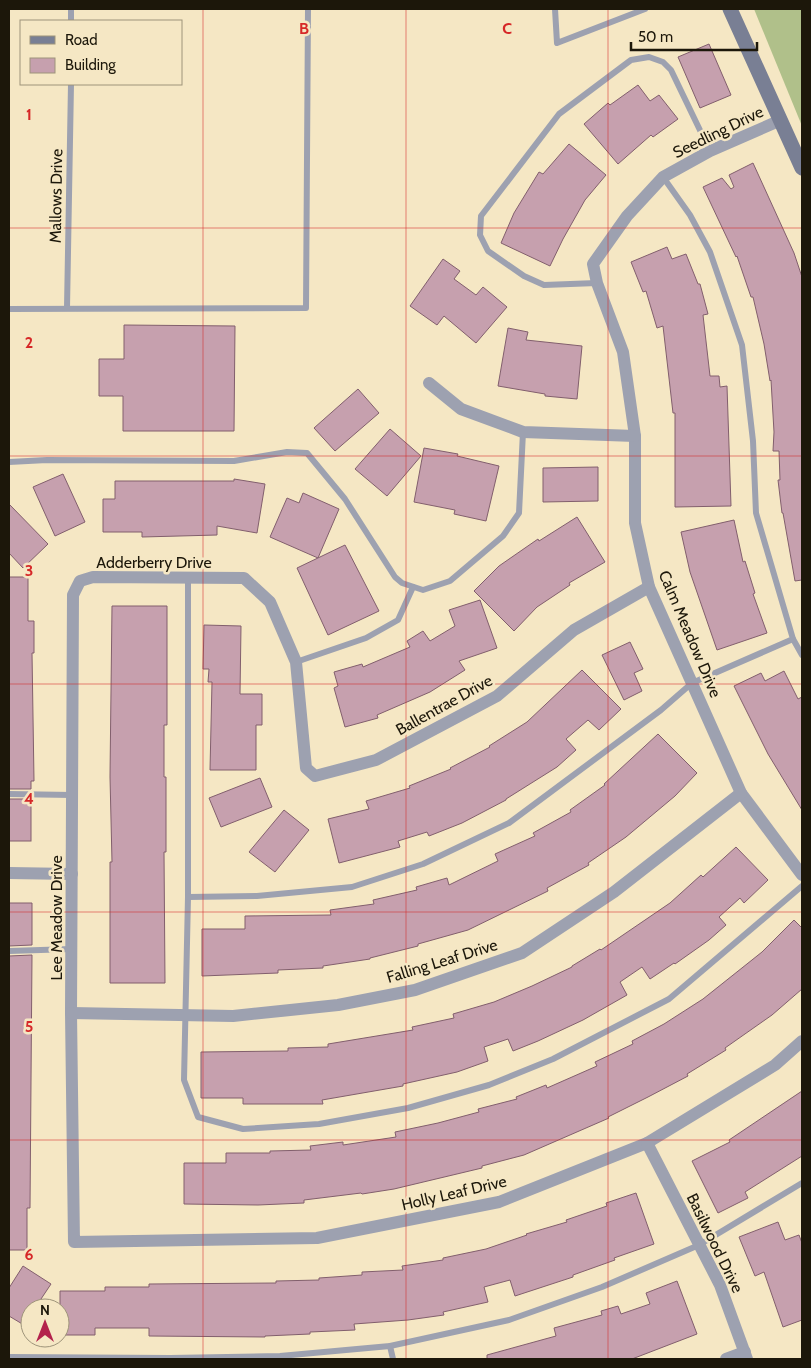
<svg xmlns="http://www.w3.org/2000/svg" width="811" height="1368" font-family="Cabin,sans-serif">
<rect width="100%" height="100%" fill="#f5e7c4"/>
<path fill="#b0c08a" d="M754 9H802V126Z"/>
<g fill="#c6a0ae" stroke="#825f6d">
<path d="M709 44 731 95 700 108 678 57Z"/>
<path d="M638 85 650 101 659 95 678 119 653 137 651 135 618 164 584 124 608 103 610 105Z"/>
<path d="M569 144 606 175 585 200 563 239 550 266 501 243 514 213 539 172 543 174Z"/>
<path d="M753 163 794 253 802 277V580L795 581 783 513H782L778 480H780L779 451H773L774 432 771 380 770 381 764 344 753 297H751L737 256 736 257 703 187 722 178 731 189 734 187 729 175Z"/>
<path d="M667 247 672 259 686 254 698 284H700L708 314 703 315 710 376H719L720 387 727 386 731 506 675 507V413H673L663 326 657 328 646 291 643 292 631 262Z"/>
<path d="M443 259 460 271 454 279 476 295 483 287 507 307 476 343 444 316 437 325 410 306Z"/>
<path d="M124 325 235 326 234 431H123V396H99V359H124Z"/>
<path d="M508 328 528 332 526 340 582 346 577 399 545 396V394L498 386Z"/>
<path d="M358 389 379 413 335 451 314 428Z"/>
<path d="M390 429 421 456 387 496 355 469Z"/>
<path d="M424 448 458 454 457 456 499 466 486 521 454 514 455 510 414 502Z"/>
<path d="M598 467V501L543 502V468Z"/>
<path d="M63 474 85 522 55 536 33 487Z"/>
<path d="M234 479 265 484 257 533 217 526V535L142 537V532H103V499H115V481H234Z"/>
<path d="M303 493 339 509 318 558 270 537 287 498 299 503Z"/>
<path d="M9 504 48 544 23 568 9 553Z"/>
<path d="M577 517 605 562 569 583 570 585 537 607 514 631 474 591 499 566 538 539 539 541Z"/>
<path d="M734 520 743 562 745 561 755 593 753 594 767 633 717 650 690 572 681 532Z"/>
<path d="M345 545 379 611 328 635 297 568Z"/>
<path d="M9 577H28V621H34V653H32L34 781H31V789H9Z"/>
<path d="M480 600 497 648 459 661 465 670 430 692 377 715 378 718 345 727 334 688 338 686 334 672 362 664 363 667 410 647 407 641 423 631 430 641 455 626 449 610Z"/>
<path d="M112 606H167V725H164V777H166V852H164L165 983H110V862H112L110 777Z"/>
<path d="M204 625 241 626 240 694H262V725H256V770H210L212 682H208L209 669H203Z"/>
<path d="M630 642 643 669 634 673 642 691 624 700 602 655Z"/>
<path d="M582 670 621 709 599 730 588 720 566 739 576 750 557 767 506 799V800L462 823 429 836 427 832 398 841 400 847 339 863 328 819 369 809 366 801 410 788 409 786 451 769 450 768 490 747 489 746 527 722Z"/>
<path d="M784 671 798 699 802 697V810L768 754 734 686 761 673 765 681Z"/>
<path d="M658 734 697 773 675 796 626 837 588 863 589 865 547 888 548 891 468 930 418 944V946L370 958V959L323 966V968L278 970V973L202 976V929H245V916L331 915 330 910 374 904 373 900 417 890 416 887 447 878 449 885 498 861 495 854 535 836 533 833 571 812 570 810 605 785 604 784Z"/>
<path d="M260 778 272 807 221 827 209 798Z"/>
<rect x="9" y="799" width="22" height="42"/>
<path d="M284 810 309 830 275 872 249 852Z"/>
<path d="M736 847 768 880 744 903 740 898 719 917 726 925 709 940 675 964 674 963 650 979 642 967 620 982 627 995 583 1020 538 1041 513 1051 508 1039 484 1047 488 1061 457 1072 403 1084V1086L322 1100 323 1104H243V1098H201V1052L288 1051V1048L328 1047V1044L413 1030 412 1027 454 1018 453 1014 494 1002 532 986 572 967V966L600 949 601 950 670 903 701 875 703 877Z"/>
<path d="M9 903H32V945L9 946Z"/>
<path d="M794 920 802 928V989L772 1015 725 1048 726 1050 687 1074 688 1076 648 1097 608 1117 609 1118 524 1155 482 1166V1168L394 1189 362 1194 361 1193 304 1200V1203L258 1205 184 1204V1163H226V1153H270V1151L311 1150 310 1146 343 1142V1145L396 1137 395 1132 438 1123 479 1112 478 1109 517 1099 516 1097 546 1085 547 1088 597 1066 595 1062 633 1044 632 1041 664 1024 703 999 762 952Z"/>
<path d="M32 955 30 1208H27V1250H9V956Z"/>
<path d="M802 1091V1156L745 1192 748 1198 718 1213 692 1161 730 1142 729 1140Z"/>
<path d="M636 1193 654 1244 614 1258 615 1260 573 1275V1277L515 1296 510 1280 484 1287 488 1302 443 1312 444 1315 408 1320 354 1324 355 1330 310 1332V1334L265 1336V1337L149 1336V1328H95V1335H60V1291H105V1287H149V1284L276 1283V1281L319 1280V1278L362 1275V1272L403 1270 402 1266 443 1260V1258L486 1249 527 1235 526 1234 567 1222 566 1220 607 1206 606 1203Z"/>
<path d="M778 1222 785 1240 799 1235 802 1243V1320L783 1327 764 1272 755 1276 739 1237Z"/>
<path d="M23 1266 51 1284 35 1308H30V1316L24 1325 9 1316V1288Z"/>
<path d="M677 1281 697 1334 632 1359H487V1355L556 1336 554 1328 602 1315 601 1311 618 1306 621 1314 650 1304 646 1293Z"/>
</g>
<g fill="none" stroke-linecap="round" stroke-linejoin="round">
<g stroke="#9da1b0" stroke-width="6">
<path d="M71 9V21"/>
<path d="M555 9 557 43 645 9"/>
<path d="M597 283 544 285 524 276 488 251 480 235 481 216 559 114 631 60 649 57 663 62 671 70 710 151"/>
<path d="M67 308 71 84"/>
<path d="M9 309 306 308 308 9"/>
<path d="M9 462 47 460 234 461 287 452 307 453 345 499 395 577 402 583 423 590 450 581 503 536 519 513 523 432"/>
<path d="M188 578V897L184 1080 198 1117 243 1129 319 1124 408 1108 489 1085 553 1059 669 999 802 886"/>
<path d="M793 639 802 655"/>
<path d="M296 662 366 638 398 620 413 587"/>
<path d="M9 794 72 795"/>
<path d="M188 897 257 896 352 887 423 864 509 823 661 710 692 683 793 639 756 513 753 441 742 345 710 252 690 215 663 177"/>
<path d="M9 951 72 949"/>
<path d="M390 1346 393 1359"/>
<path d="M9 1357 170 1358 280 1356 390 1346 509 1320 602 1287 699 1245 802 1183"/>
</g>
<g stroke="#9da1b0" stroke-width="12">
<path d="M781 120 710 151 663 177 627 216 593 264 597 283 623 352 635 436V523L649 587 741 793 802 875"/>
<path d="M429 383 461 409 523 432 635 436"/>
<path d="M649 587 574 630 497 696 376 760 315 776 306 768 296 662 270 602 244 578 93 577 80 581 73 595 71 1013 74 1242 317 1238 499 1202 647 1143 775 1065 802 1041"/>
<path d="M9 873 72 874"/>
<path d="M71 1013 233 1016 338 1005 415 990 522 953 614 892 741 793"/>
<path d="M647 1143 720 1285 747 1359"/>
<path d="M726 1359 745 1352"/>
</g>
<path stroke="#797f94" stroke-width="15" d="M730 9 802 168"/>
</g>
<path fill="none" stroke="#d62828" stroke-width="1" stroke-opacity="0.55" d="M203 9V1359M406 9V1359M608 9V1359M9 228H802M9 456H802M9 684H802M9 912H802M9 1140H802"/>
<g text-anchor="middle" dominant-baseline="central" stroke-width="5" stroke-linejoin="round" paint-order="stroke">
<g font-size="16" fill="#1c170a" stroke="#f5e7c4">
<text transform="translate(718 132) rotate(-26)">Seedling Drive</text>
<text transform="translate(56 196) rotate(-89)">Mallows Drive</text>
<text x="154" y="562">Adderberry Drive</text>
<text transform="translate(690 634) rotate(67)">Calm Meadow Drive</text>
<text transform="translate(444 705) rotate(-29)">Ballentrae Drive</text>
<text transform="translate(56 918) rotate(-90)">Lee Meadow Drive</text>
<text transform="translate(442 961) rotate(-17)">Falling Leaf Drive</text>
<text transform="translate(454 1193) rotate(-13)">Holly Leaf Drive</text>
<text transform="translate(715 1243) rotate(64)">Basilwood Drive</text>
</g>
</g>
<g font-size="16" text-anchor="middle" font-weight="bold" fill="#d62828" stroke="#f5e7c4" stroke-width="5" stroke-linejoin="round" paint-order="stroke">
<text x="304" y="34">B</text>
<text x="507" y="34">C</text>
<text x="29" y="120">1</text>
<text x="29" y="348">2</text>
<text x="29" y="576">3</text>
<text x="29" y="804">4</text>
<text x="29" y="1032">5</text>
<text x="29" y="1260">6</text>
</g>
<rect width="811" height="1368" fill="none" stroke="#1c170a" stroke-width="20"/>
<rect x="20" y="20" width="162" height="65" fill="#f5e7c4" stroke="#9e947a"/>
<rect x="30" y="36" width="25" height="8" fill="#797f94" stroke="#9e947a"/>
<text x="65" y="45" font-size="15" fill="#1c170a">Road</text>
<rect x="30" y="58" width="25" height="15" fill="#c6a0ae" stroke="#9e947a"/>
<text x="65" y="70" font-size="15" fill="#1c170a">Building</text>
<g transform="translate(45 1323)"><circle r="24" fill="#f5e7c4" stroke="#9e947a"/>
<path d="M0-4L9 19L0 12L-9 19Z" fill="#b3224c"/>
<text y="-8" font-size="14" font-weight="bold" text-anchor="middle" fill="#1c170a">N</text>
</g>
<path d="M631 42v8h126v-8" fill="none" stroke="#1c170a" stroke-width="2.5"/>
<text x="638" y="42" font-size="15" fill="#1c170a" stroke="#f5e7c4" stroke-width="4" paint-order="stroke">50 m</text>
</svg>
